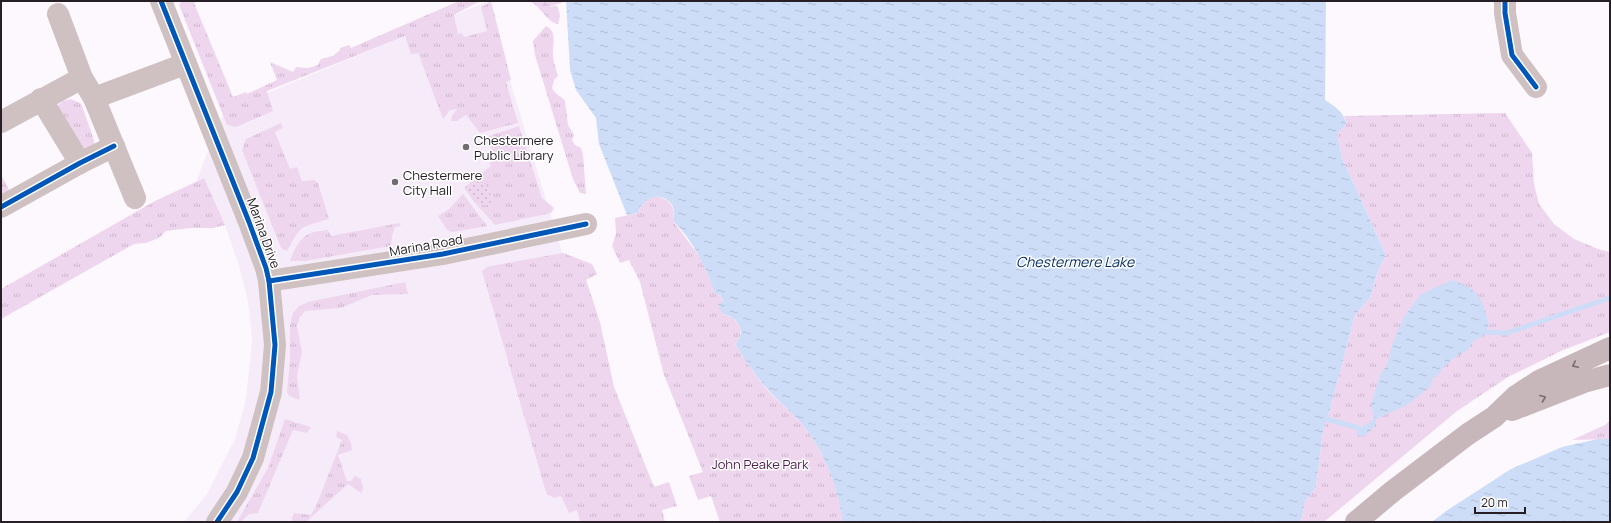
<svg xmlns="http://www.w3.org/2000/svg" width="1611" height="523" font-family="Manrope,sans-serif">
<defs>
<pattern id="grass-tufts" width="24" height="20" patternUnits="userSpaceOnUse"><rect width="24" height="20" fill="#efd6ef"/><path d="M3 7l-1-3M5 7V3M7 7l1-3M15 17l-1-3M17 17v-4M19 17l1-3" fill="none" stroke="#cdb7cd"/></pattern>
<pattern id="wetland-marsh" width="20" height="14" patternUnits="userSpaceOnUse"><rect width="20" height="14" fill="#efd6ef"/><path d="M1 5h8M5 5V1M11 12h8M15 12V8" fill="none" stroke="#cdb7cd"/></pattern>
<pattern id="garden-dots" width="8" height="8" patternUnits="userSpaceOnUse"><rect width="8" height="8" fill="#efd6ef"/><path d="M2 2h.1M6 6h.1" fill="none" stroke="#cdb7cd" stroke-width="1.8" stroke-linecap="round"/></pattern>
<pattern id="water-ripples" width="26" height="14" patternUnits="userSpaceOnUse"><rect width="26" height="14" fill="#cdddf8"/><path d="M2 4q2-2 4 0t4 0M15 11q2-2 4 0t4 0" fill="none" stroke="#b0bdd4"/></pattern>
</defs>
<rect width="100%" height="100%" fill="#fdf8fd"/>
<path fill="#f6ecf9" d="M486 2 644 522H184L207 494 235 439 245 403 250 363 252 339 248 301 239 266 225 225 210 205 197 179 224 111Z"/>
<g fill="url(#grass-tufts)">
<path d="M182 1H198L194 3 233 97 246 92 247 94 277 80 270 62 293 72 296 67 307 68 317 66 321 59 333 56 340 50V48L349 45 351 48 459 1H480L454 15 458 34 462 33 464 37 487 31 481 7 491 1 511 80 506 82 518 123 480 133 466 115 457 121H451L452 116 457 109 450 110 443 119 418 53 411 54 405 36 267 91 273 111 236 127 227 125 179 5Z"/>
<path d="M530 1H542L541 4 551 7 555 6 558 7 560 16 558 24C547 22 541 7 530 1Z"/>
<path d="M546 26C558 32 552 44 553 54 553 62 556 69 558 76L554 80 552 88C556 96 562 96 565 101L568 125 574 135 572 140 575 145 581 148 583 155 586 194 580 193 573 179 535 55 533 41Z"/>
<path d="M71 99 80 103 82 106 94 140V144L84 155 57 106 63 101Z"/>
<path d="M1505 113 1532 153 1534 184 1539 204 1554 224 1574 239 1598 249 1610 252V332L1561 351 1508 377 1457 411 1324 522H1301L1305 502 1316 487 1323 431 1331 406 1355 315 1370 298 1378 271 1386 255 1342 158 1337 134 1346 124 1344 116Z"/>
<path d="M281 123 283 128 275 132 290 169 297 167 302 181 314 180 318 183 329 219C300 228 302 223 287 251L281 248 242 150 246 139Z"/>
<path d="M519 126 542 198 554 208 551 213 495 225 476 204 490 205 492 196 479 175 491 166 489 163 498 157 483 138Z"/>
<path d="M1 175 12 195 1 201Z"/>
<path d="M204 178 225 225 213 228H191L166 231 159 238 146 243 134 244 1 319V289L155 201Z"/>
<path d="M463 194 487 226 453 232 448 231 438 216 449 209Z"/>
<path d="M652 197C667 195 677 207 673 221L700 257 717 295 720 294 723 303 719 304 722 314C738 317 747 331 735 344 746 361 756 377 769 392 780 403 792 412 802 424 824 450 839 488 842 522H720L711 496 698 500 689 476 703 472 664 375 640 282 629 260 620 263 612 246 616 234 615 218 638 213 644 201Z"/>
<path d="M399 223 401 226 395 227 392 236 391 246 305 261H290C293 252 299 238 309 234 314 231 322 231 328 230L331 236Z"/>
<path d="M563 253 592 264 597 274 586 280 600 322 614 387 654 487 669 482 677 506 662 510 665 522H619L617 521 613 522H580L577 510 569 513 561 496 554 498 547 494 545 489 482 271 487 267 496 265Z"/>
<path d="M405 282 408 294 372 295 341 308 305 311 300 317 297 326 302 352 297 376 300 400 289 396 287 392 290 360V325L293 313 299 306 308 302Z"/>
<path d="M285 419 311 427 307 433 293 430 258 513 249 514 241 522H237L268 468Z"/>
<path d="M1610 420V439L1572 440 1605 425Z"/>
<path d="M337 431 347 435 351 443 352 450 338 455 347 481H351L355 476 361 479 363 489 361 493 348 484 306 522H292V518L294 513 311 515 316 506 342 440 336 437Z"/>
</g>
<path fill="url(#wetland-marsh)" d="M542 1H566L547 8 540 4Z"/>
<path fill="url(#garden-dots)" d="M479 175 492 196 490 205 476 204 464 188Z"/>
<g fill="url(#water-ripples)">
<path d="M566 1H1326L1325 100C1334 106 1344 111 1346 124L1337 134 1342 158 1386 255 1378 271 1370 298 1355 315 1331 406 1323 431 1316 487 1305 502 1301 522H842C839 489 824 450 802 424 792 412 780 403 769 391 756 377 746 361 735 344 748 331 737 316 722 314L718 304 723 302 720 294 716 295C706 268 694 241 673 221 681 197 648 185 638 213L627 215 599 144 596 118 576 90 570 70Z"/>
<path d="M1452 280C1480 290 1482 297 1489 325L1482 337 1474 340 1469 349 1457 356 1443 367 1439 374 1433 378 1431 386 1407 405 1376 419C1377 428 1368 433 1362 437L1357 435V431L1374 419 1371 404 1380 375 1387 365 1392 345 1404 317 1420 295Z"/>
<path d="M1598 439H1610V522H1432L1446 511 1511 469 1562 447Z"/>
</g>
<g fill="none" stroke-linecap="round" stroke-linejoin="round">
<g stroke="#cdddf8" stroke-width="5">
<path d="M1485 332 1507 333 1610 298"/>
<path d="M1327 419 1359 428"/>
</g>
<g stroke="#cfc0c2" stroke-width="22">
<path d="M161 1 249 222 266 268 269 281 275 345 271 392 253 458 237 492 217 522"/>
<path d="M1505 1V13L1512 55 1536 87"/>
<path d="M58 14 82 78 94 98 135 198"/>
<path d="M94 98 185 64"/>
<path d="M41 99 80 163"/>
<path d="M1 122 82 78"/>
<path d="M1 207 80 163 114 146"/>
<path d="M269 281 443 254 586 224"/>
</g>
<g stroke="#c8b7ba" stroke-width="22">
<path d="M1512 410 1584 382 1610 375"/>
<path d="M1356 522 1393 491 1468 434 1494 417 1516 396 1539 381 1610 348"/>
</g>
<defs>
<g id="cycleway">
<path d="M161 1 249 222 266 268 269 281 275 345 271 392 253 458 237 492 217 522"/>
<path d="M1505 1V13L1512 55 1536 87"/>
<path d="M1 207 80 163 114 146"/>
<path d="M269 281 443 254 586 224"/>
</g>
</defs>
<use href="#cycleway" stroke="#fff" stroke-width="8"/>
<use href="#cycleway" stroke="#0057b8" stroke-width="5"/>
</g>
<defs><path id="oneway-chevron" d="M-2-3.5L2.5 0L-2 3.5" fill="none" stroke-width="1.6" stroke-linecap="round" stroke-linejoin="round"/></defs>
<g stroke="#776c70">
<use href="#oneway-chevron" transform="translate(1575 365) rotate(155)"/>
<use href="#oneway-chevron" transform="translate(1543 398) rotate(-21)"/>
</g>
<g fill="#716c71" stroke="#fff" stroke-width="1.5">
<circle cx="466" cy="147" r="4"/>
<circle cx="395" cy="182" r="4"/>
</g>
<g text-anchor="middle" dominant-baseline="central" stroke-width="3" stroke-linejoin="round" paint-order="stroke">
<g font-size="13" fill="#262026" stroke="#fff" text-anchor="start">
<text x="474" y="140">Chestermere<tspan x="474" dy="15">Public Library</tspan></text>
<text x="403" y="175">Chestermere<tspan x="403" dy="15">City Hall</tspan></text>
</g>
<g font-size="13" fill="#262026" stroke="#fff">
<text transform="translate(264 233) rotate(70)">Marina Drive</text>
<text transform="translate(426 245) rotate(-10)">Marina Road</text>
</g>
<g font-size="13" fill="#512053" stroke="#fff">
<text x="760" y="464">John Peake Park</text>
</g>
<g font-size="14" font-style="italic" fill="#042d62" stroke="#fff">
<text x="1075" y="261">Chestermere Lake</text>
</g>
</g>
<rect width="1611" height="523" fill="none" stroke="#262026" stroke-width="4"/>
<path d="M1475 507v6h50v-6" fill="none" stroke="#262026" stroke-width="2"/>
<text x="1481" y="507" font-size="12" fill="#262026" stroke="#ffffff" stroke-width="3" paint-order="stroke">20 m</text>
</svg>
